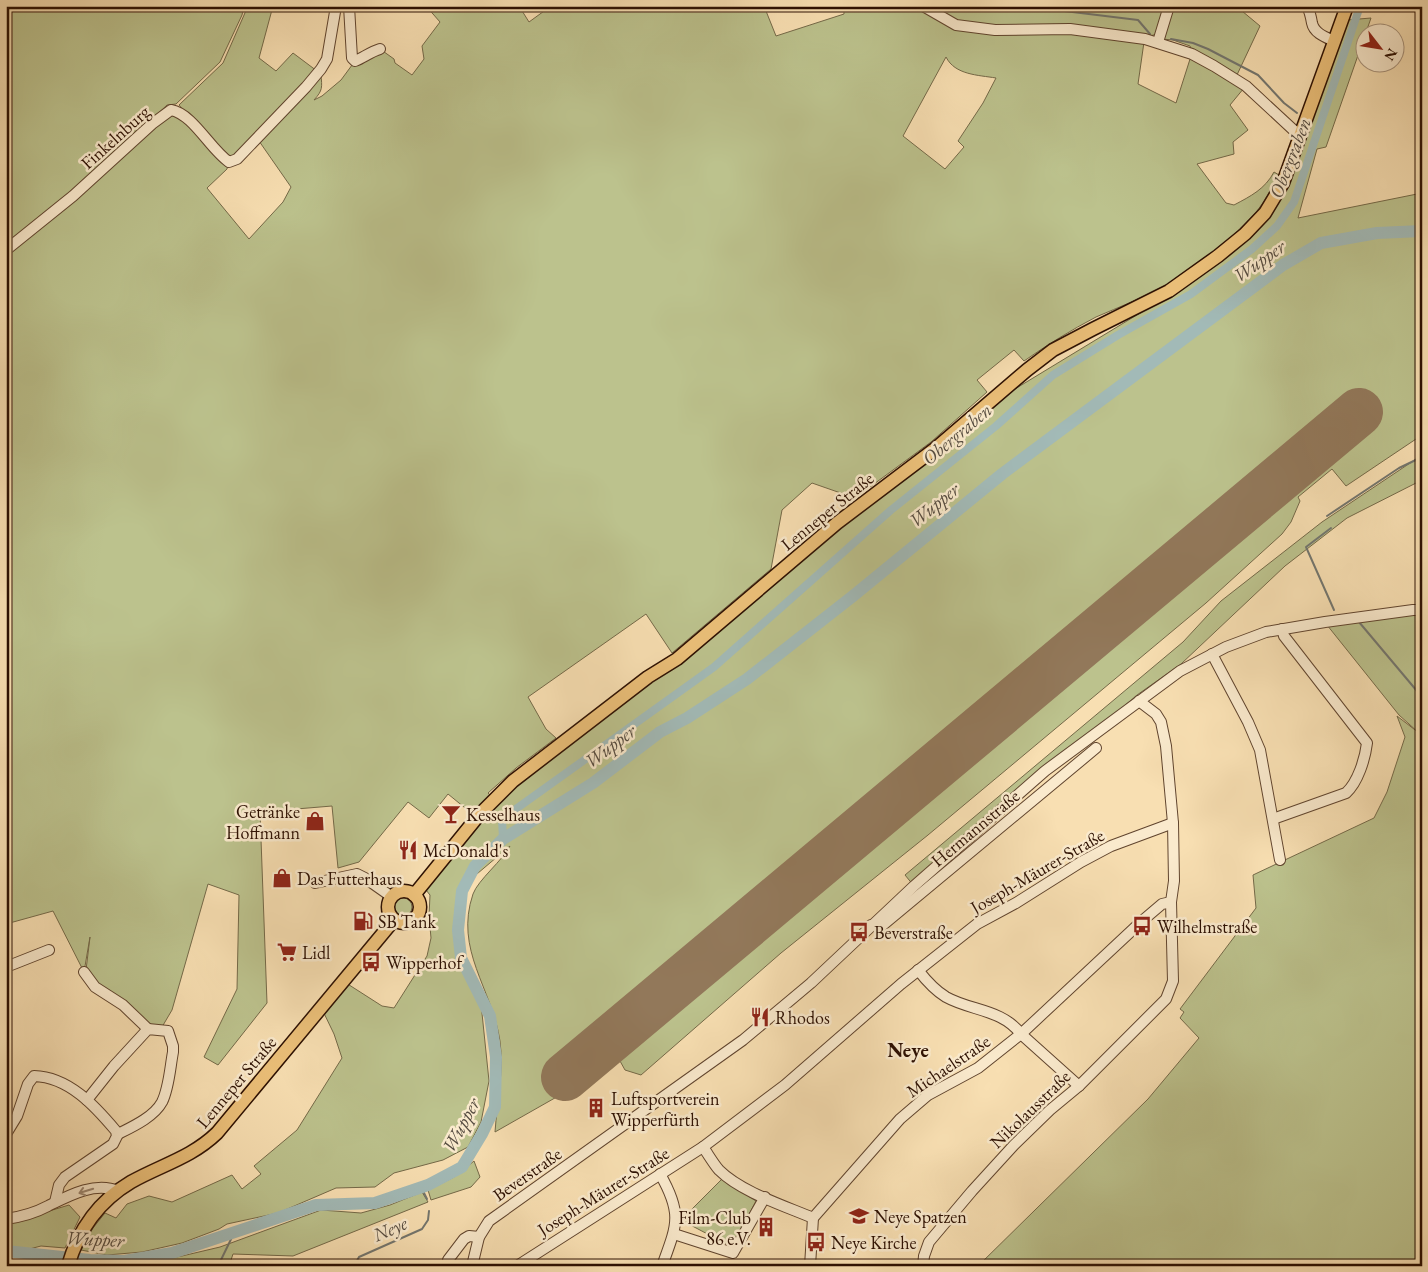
<svg xmlns="http://www.w3.org/2000/svg" width="1428" height="1272" font-family="'EB Garamond',serif">
<rect width="100%" height="100%" fill="#f8dfb2"/>
<filter id="stains"><feTurbulence type="fractalNoise" baseFrequency=".004" numOctaves="4"/><feColorMatrix values="0 0 0 0 .2 0 0 0 0 .09 0 0 0 0 .02 0 0 0 .5 -.17"/></filter>
<radialGradient id="worn" r=".72"><stop offset=".6" stop-color="#630" stop-opacity="0"/><stop offset="1" stop-color="#630" stop-opacity=".3"/></radialGradient>
<g fill="#bcc28d" stroke="#746948" fill-rule="evenodd">
<path d="M6 6H244L242 15 220 62 176 104 167 105 72 195 6 247Z"/>
<path d="M248 6H273L259 58 276 71 293 53 317 71 256 138 231 158 218 150 179 105 223 63Z"/>
<path d="M426 6H519L529 22 551 6H764L776 36 844 14V6H1167L1157 34 1150 36 1144 42 1138 84 1176 103 1191 56 1244 88 1230 105 1248 130 1233 142 1234 154 1197 164 1226 203 1234 205C1251 196 1265 189 1274 172L1279 175C1272 187 1266 200 1257 211 1235 236 1195 269 1165 286 1143 298 1119 307 1096 317 1071 330 1047 345 1024 361L1014 350 977 380 987 392 931 442 855 498 812 483 782 510 771 569 672 653 646 614 528 697 546 729 556 738 516 768 488 793 497 802 563 747 651 682 680 663 754 602 825 539 1010 392 1201 276 1235 249 1266 219 1347 20 1371 18 1326 147 1317 149 1298 218 1422 193V435L1346 486 1332 469 1298 497 1300 501 1291 522 1282 534 1206 603 928 835 781 953 641 1075 625 1070 620 1061 495 1132C497 1102 504 1071 500 1041 492 988 454 950 473 894 478 880 503 860 510 846L458 890V936L463 964 480 994 489 1081 481 1122 468 1147 443 1160 394 1173 375 1187 336 1188 278 1213 227 1224 219 1229 182 1243 142 1252 107 1255 81 1250 93 1228 105 1213 116 1218 127 1204 149 1196 172 1202 232 1175 242 1189 261 1174 254 1166 297 1130 342 1058 334 1034 321 1007 343 981 382 1006 394 1008 427 956 431 938 429 916 430 895 426 890 481 821 448 794 429 818 408 802 359 862 338 868 332 806 260 812 267 1003 218 1065 204 1057 237 989 239 895 208 884 172 1010 162 1027 149 1026 96 983 86 970 90 937 84 972 53 911 6 924V255L76 200 170 113H178L228 164 227 169 207 188 249 239 283 202 291 187 259 141 321 74C322 88 323 90 314 100L322 96 341 80 355 61 380 49 394 59 395 63 412 75 424 59 422 46 440 22ZM946 57C955 75 978 75 996 78L983 103 958 141 964 147 945 169 903 136Z"/>
<path d="M1172 6H1236L1260 26 1236 77 1192 51 1190 46 1173 40 1162 39Z"/>
<path d="M1422 455V480L1347 518 1285 566 1181 664 1137 695 914 886 905 875 1183 642 1221 601 1322 522Z"/>
<path d="M1414 614 1422 615V1266H978L1148 1099 1199 1038 1180 1018 1184 1012 1180 1009 1256 908 1253 875 1374 818 1387 792 1405 737 1397 716 1419 733 1399 715 1327 625Z"/>
<circle cx="403" cy="907" r="9"/>
<path d="M474 1161 480 1177 471 1187 431 1200 428 1190 454 1177Z"/>
<path d="M722 1179 756 1201 732 1247 681 1220Z"/>
<path d="M422 1192 428 1202 293 1256 233 1254 229 1266H104L146 1262 182 1256 220 1247 321 1210 361 1213 390 1205Z"/>
<path d="M69 1205 80 1217 65 1248 41 1246 6 1255V1224Z"/>
</g>
<g fill="none" stroke-linecap="round" stroke-linejoin="round">
<g stroke="#73766f" stroke-width="2">
<path d="M1022 6 1032 10H1056L1138 20 1150 34"/>
<path d="M1171 39 1193 43 1208 49 1258 75 1284 103 1297 113"/>
<path d="M1327 516 1399 468 1422 457"/>
<path d="M1331 528 1306 547 1334 610"/>
<path d="M1359 622 1422 697"/>
<path d="M421 1187 427 1199"/>
<path d="M218 1266 235 1231"/>
<path d="M354 1266 359 1257 422 1229 428 1220 429 1211"/>
</g>
<path stroke="#a2bab7" stroke-width="8" d="M503 839 502 819 714 667 891 510 996 426 1053 375 1118 335 1191 294 1252 249 1277 226 1294 202 1360 6"/>
<path stroke="#a2bab7" stroke-width="12" d="M6 1251 90 1260 124 1261 172 1253 316 1205 375 1203 428 1185 462 1167 482 1134 495 1107 496 1057 490 1016 461 958 458 930 462 891 475 866 503 839 593 783 660 732 687 718 747 679 853 596 1002 474 1283 265 1321 243 1377 233 1422 231"/>
<path stroke="#92785a" stroke-width="48" d="M565 1077 1359 412"/>
<defs>
<g id="minor">
<path d="M349 6 352 58 355 61C363 58 370 52 380 49"/>
<path d="M923 6 956 25 995 30 1070 29 1145 39 1192 54 1214 66 1246 86 1301 137"/>
<path d="M1307 6C1310 12 1311 17 1312 23 1314 33 1325 37 1334 41"/>
<path d="M1158 42 1169 6"/>
<path d="M6 250 73 196 152 124 171 110C193 114 210 149 229 162L237 159 306 87 321 69 327 59 336 6"/>
<path d="M1212 654 1248 722 1260 750 1280 860"/>
<path d="M1273 819 1346 793C1358 782 1365 759 1367 743L1284 636 1282 629"/>
<path d="M315 883 357 874 365 878 392 897"/>
<path d="M871 925H883L1096 748"/>
<path d="M6 967 49 950"/>
<path d="M918 970C925 979 936 991 946 997 971 1011 1002 1009 1021 1034L1079 1086"/>
<path d="M84 972 95 987 123 1005 148 1029"/>
<path d="M87 1100 114 1066 148 1029 168 1031 173 1046V1052C170 1068 169 1088 162 1102 154 1117 132 1127 118 1134"/>
<path d="M6 1134 17 1116 28 1084 34 1076C69 1077 95 1106 116 1131L117 1136 113 1144 65 1177 59 1185 55 1202"/>
<path d="M703 1147C708 1154 713 1163 719 1170 741 1192 785 1206 813 1218"/>
<path d="M660 1174C683 1214 677 1225 662 1266"/>
<path d="M6 1219C20 1217 35 1213 48 1206 68 1196 95 1181 118 1191"/>
<path d="M674 1234 733 1253 765 1197"/>
<path d="M448 1260 464 1239 469 1236 479 1237"/>
<path d="M472 1266 479 1237 489 1221 743 1040 811 983 914 886 1045 771 1180 671 1226 647 1266 632 1325 622 1413 610H1422"/>
<path d="M517 1266 703 1147 785 1085 901 984 977 924 1016 903 1081 862 1111 846 1173 823"/>
<path d="M810 1266 813 1218 900 1119 928 1095 978 1068 1021 1034 1142 921 1162 904 1171 902"/>
<path d="M923 1266 924 1256 929 1242 972 1191 1014 1145 1050 1110 1079 1086 1166 999 1173 981 1171 902 1174 881 1173 823 1166 746 1161 722 1156 714 1139 701"/>
</g>
<g id="major">
<circle cx="404" cy="907" r="16"/>
<path d="M414 895 479 815 513 781 648 677 677 659 837 523 936 448 1027 370 1053 350 1093 329 1169 291 1218 256 1245 234 1265 213 1283 183 1347 6"/>
<path d="M68 1266C78 1231 99 1201 131 1182 161 1165 191 1158 217 1133L394 920"/>
</g>
</defs>
<use href="#minor" stroke="#60442e" stroke-width="12"/>
<use href="#major" stroke="#2d1002" stroke-width="15"/>
<use href="#minor" stroke="#faeacd" stroke-width="10"/>
<use href="#major" stroke="#ecc079" stroke-width="12"/>
</g>
<defs><path id="oneway-shaft" d="M-6 0H5M1.5-3L5.5 0L1.5 3" fill="none" stroke-width="1.6" stroke-linecap="round" stroke-linejoin="round" transform="scale(1.25)"/></defs>
<use stroke="#9e8872" href="#oneway-shaft" transform="translate(86 1191) rotate(163)"/>
<defs>
<symbol id="bar-bare" viewBox="-9 -9 18 18"><path d="M-6-5H6L.8 .8V4.5H3.5V6h-7V4.5H-.8V.8Z" fill="#8f2418" stroke="#faeacd" stroke-width="2.5" paint-order="stroke"/></symbol>
<symbol id="shop-bare" viewBox="-9 -9 18 18"><path d="M-5-2.5h2.3a2.7 3.5 0 0 1 5.4 0H5L5.5 6h-11ZM-1.5-2.5h3a1.5 2.3 0 0 0-3 0Z" fill="#8f2418" stroke="#faeacd" stroke-width="2.5" paint-order="stroke"/></symbol>
<symbol id="restaurant-bare" viewBox="-9 -9 18 18"><path d="M-5-6h1v4h1v-4h1v4h1v-4h1v5L-1.5 .5V6h-2V.5L-5-1ZM5-6V6H3V1.5H1.5Q1.5-4 5-6Z" fill="#8f2418" stroke="#faeacd" stroke-width="2.5" paint-order="stroke"/></symbol>
<symbol id="fuel-bare" viewBox="-9 -9 18 18"><path d="M-5.5-6h7V0h2V4h1.3V-2.5L3-4.5l.8-.8L6-3V5H2.5V1h-1V6h-7ZM-4.2-4.7v3.2H.2V-4.7Z" fill="#8f2418" stroke="#faeacd" stroke-width="2.5" paint-order="stroke"/></symbol>
<symbol id="bus-bare" viewBox="-9 -9 18 18"><path d="M-5-6H5V4H4V6H2V4H-2V6H-4V4H-5ZM-3.5-4V0h7V-4ZM-3.5 1.2v1.5H-2V1.2ZM2 1.2v1.5H3.5V1.2Z" fill="#8f2418" stroke="#faeacd" stroke-width="2.5" paint-order="stroke"/></symbol>
<symbol id="supermarket-bare" viewBox="-9 -9 18 18"><path d="M-6-5.5h2.5l.6 2H6L4.5 2H-2.5L-4.4-4H-6ZM-1.5 3.2a1.3 1.3 0 1 0 .1 0ZM3 3.2a1.3 1.3 0 1 0 .1 0Z" fill="#8f2418" stroke="#faeacd" stroke-width="2.5" paint-order="stroke"/></symbol>
<symbol id="building-bare" viewBox="-9 -9 18 18"><path d="M-4-6H4V6H1V3H-1V6H-4ZM-2.5-4.3h1.7v1.8h-1.7ZM.8-4.3h1.7v1.8H.8ZM-2.5-1h1.7V.8h-1.7ZM.8-1h1.7V.8H.8Z" fill="#8f2418" stroke="#faeacd" stroke-width="2.5" paint-order="stroke"/></symbol>
<symbol id="school-bare" viewBox="-9 -9 18 18"><path d="M0-5L7-2L0 1L-7-2ZM-4 1L0 2.5L4 1V4Q0 6-4 4Z" fill="#8f2418" stroke="#faeacd" stroke-width="2.5" paint-order="stroke"/></symbol>
</defs>
<g fill-rule="evenodd">
<use href="#bar-bare" x="437" y="800" width="28" height="28"/>
<use href="#shop-bare" x="301" y="807" width="28" height="28"/>
<use href="#restaurant-bare" x="394" y="836" width="28" height="28"/>
<use href="#shop-bare" x="268" y="864" width="28" height="28"/>
<use href="#fuel-bare" x="349" y="907" width="28" height="28"/>
<use href="#bus-bare" x="1128" y="912" width="28" height="28"/>
<use href="#bus-bare" x="845" y="918" width="28" height="28"/>
<use href="#supermarket-bare" x="273" y="938" width="28" height="28"/>
<use href="#bus-bare" x="357" y="948" width="28" height="28"/>
<use href="#restaurant-bare" x="746" y="1003" width="28" height="28"/>
<use href="#building-bare" x="582" y="1094" width="28" height="28"/>
<use href="#school-bare" x="845" y="1202" width="28" height="28"/>
<use href="#building-bare" x="752" y="1213" width="28" height="28"/>
<use href="#bus-bare" x="802" y="1228" width="28" height="28"/>
</g>
<g text-anchor="middle" dominant-baseline="central" stroke-width="5" stroke-linejoin="round" paint-order="stroke">
<g font-size="18" fill="#2d1002" stroke="#faeacd">
<text transform="translate(115 137) rotate(-42)">Finkelnburg</text>
<text transform="translate(827 511) rotate(-39)">Lenneper Straße</text>
<text transform="translate(975 828) rotate(-40)">Hermannstraße</text>
<text transform="translate(1037 871) rotate(-30)">Joseph-Mäurer-Straße</text>
<text transform="translate(948 1066) rotate(-34)">Michaelstraße</text>
<text transform="translate(236 1082) rotate(-50)">Lenneper Straße</text>
<text transform="translate(1030 1109) rotate(-44)">Nikolausstraße</text>
<text transform="translate(527 1174) rotate(-35)">Beverstraße</text>
<text transform="translate(603 1191) rotate(-32)">Joseph-Mäurer-Straße</text>
</g>
<g font-size="18" fill="#2d1002" stroke="#faeacd" text-anchor="start">
<text x="300" y="811" text-anchor="end">Getränke<tspan x="300" dy="21">Hoffmann</tspan></text>
<text x="466" y="814">Kesselhaus</text>
<text x="423" y="850">McDonald's</text>
<text x="297" y="878">Das Futterhaus</text>
<text x="378" y="921">SB Tank</text>
<text x="1157" y="926">Wilhelmstraße</text>
<text x="874" y="932">Beverstraße</text>
<text x="302" y="952">Lidl</text>
<text x="386" y="962">Wipperhof</text>
<text x="775" y="1017">Rhodos</text>
<text x="611" y="1098">Luftsportverein<tspan x="611" dy="21">Wipperfürth</tspan></text>
<text x="874" y="1216">Neye Spatzen</text>
<text x="751" y="1217" text-anchor="end">Film-Club<tspan x="751" dy="21">86 e.V.</tspan></text>
<text x="831" y="1242">Neye Kirche</text>
</g>
<g font-size="19" font-style="italic" fill="#564c41" stroke="#faeacd">
<text transform="translate(1290 158) rotate(-69)">Obergraben</text>
<text transform="translate(1259 261) rotate(-35)">Wupper</text>
<text transform="translate(957 434) rotate(-40)">Obergraben</text>
<text transform="translate(934 505) rotate(-39)">Wupper</text>
<text transform="translate(610 746) rotate(-37)">Wupper</text>
<text transform="translate(461 1125) rotate(-62)">Wupper</text>
<text transform="translate(390 1229) rotate(-24)">Neye</text>
<text transform="translate(95 1239) rotate(3)">Wupper</text>
</g>
<g font-size="20" font-weight="bold" fill="#2d1002" stroke="#faeacd">
<text x="908" y="1050">Neye</text>
</g>
</g>
<rect width="1428" height="1272" fill="none" stroke="#f8dfb2" stroke-width="25"/>
<rect x="8" y="8" width="1413" height="1257" fill="none" stroke="#2d1002" stroke-width="2.5"/>
<rect x="12" y="12" width="1403" height="1247" fill="none" stroke="#2d1002"/>
<g transform="translate(1380 48) rotate(121)"><circle r="24" fill="#faeacd" stroke="#a8937c"/>
<path d="M0-4L9 19L0 12L-9 19Z" fill="#8f2418"/>
<text y="-8" font-size="14" font-weight="bold" text-anchor="middle" fill="#2d1002">N</text>
</g>
<rect width="100%" height="100%" filter="url(#stains)"/>
<rect width="100%" height="100%" fill="url(#worn)"/>
</svg>
